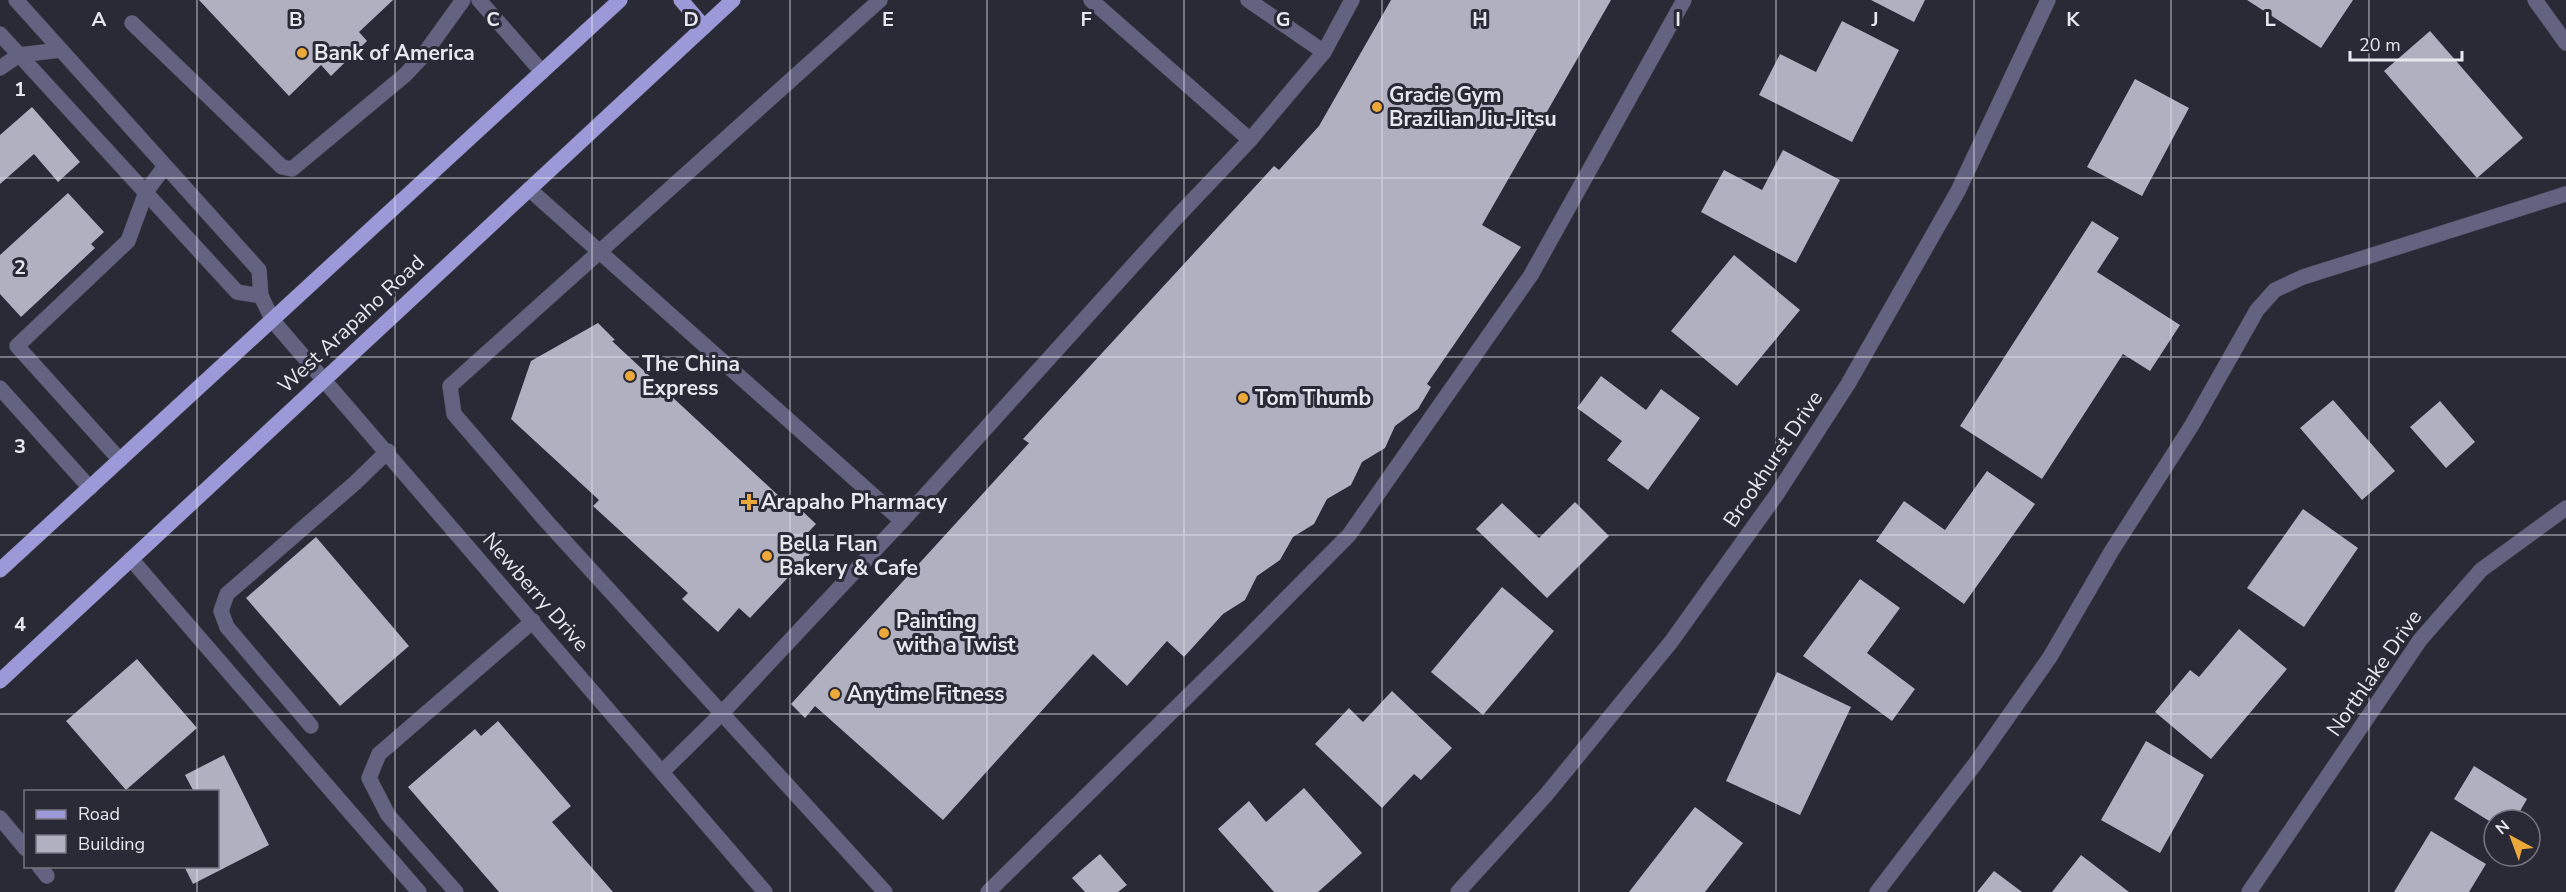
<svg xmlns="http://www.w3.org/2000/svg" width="2566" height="892" font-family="'Nunito Sans',sans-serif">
<rect width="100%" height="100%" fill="#2a2936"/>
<g fill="#b0b0c0">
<path d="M199 0H393L359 32 367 41 331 76 321 65 289 96Z"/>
<path d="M1391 0H1611L1482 225 1521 247 1427 384 1431 387 1418 409 1395 426 1385 448 1362 462 1351 485 1327 499 1314 524 1293 537 1280 560 1257 576 1245 600 1223 614 1184 657 1167 641 1127 686 1093 654 943 820 815 706 805 718 791 704 1029 443 1023 439 1274 166 1279 170 1319 126Z"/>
<path d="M1871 0H1925L1914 22Z"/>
<path d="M2247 0H2353L2321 48Z"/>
<path d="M1842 21 1899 50 1852 142 1759 95 1780 54 1816 72Z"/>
<path d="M2430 31 2523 138 2477 178 2384 71Z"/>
<path d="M2135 79 2189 108 2142 196 2087 167Z"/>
<path d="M32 107 80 162 58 182 34 154 0 184V135Z"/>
<path d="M1783 150 1840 180 1796 263 1701 212 1724 170 1762 190Z"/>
<path d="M68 193 104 232 91 244 95 248 21 317 0 294V255Z"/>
<path d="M2092 221 2119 238 2097 272 2180 325 2150 371 2123 354 2042 479 1960 426Z"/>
<path d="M1734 255 1800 310 1737 386 1671 331Z"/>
<path d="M598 323 615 340 612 341 794 510 798 507 816 524 802 539 813 551 750 618 739 608 718 632 682 599 688 593 593 506 599 500 511 419 531 361Z"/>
<path d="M1601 376 1646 410 1661 389 1700 418 1648 490 1607 460 1622 441 1577 408Z"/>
<path d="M2333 400 2395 471 2362 500 2300 428Z"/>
<path d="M2440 401 2475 442 2446 468 2410 427Z"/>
<path d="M1987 471 2035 504 1964 604 1876 541 1904 501 1945 530Z"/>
<path d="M1575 502 1609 536 1547 598 1476 529 1502 503 1539 538Z"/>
<path d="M2303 509 2358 548 2304 627 2247 588Z"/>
<path d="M316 537 409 646 340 706 246 598Z"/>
<path d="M1860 579 1900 608 1867 653 1915 689 1892 721 1803 656Z"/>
<path d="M1502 587 1554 631 1483 715 1431 672Z"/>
<path d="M2239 629 2287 669 2211 759 2155 712 2190 670 2199 677Z"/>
<path d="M137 659 197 728 126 790 66 721Z"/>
<path d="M1777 672 1851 707 1800 815 1726 781Z"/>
<path d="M1392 691 1452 748 1421 780 1414 774 1382 808 1315 744 1349 708 1363 722Z"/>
<path d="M498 721 571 806 552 822 613 892H499L408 787 475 729 481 736Z"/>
<path d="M2146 741 2204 775 2160 853 2101 820Z"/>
<path d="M224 755 269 845 193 884 184 866H218V792H194L185 775Z"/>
<path d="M2474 766 2527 799 2515 820H2494V824L2454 799Z"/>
<path d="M1304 788 1362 853 1318 892H1274L1218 829 1249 801 1266 822Z"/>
<path d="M1695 807 1743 843 1705 892H1629Z"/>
<path d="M2431 831 2486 864 2469 892H2394Z"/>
<path d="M1100 854 1127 885 1118 892H1085L1072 878Z"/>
<path d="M2081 855 2129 892H2052Z"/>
<path d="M1994 871 2022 892H1977Z"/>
</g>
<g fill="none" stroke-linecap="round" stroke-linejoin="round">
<defs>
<g id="minor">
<path d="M479 0 542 72"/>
<path d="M880 0 450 386 454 414 547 522 885 892"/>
<path d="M1091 0 1250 140"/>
<path d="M1248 0 1324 52"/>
<path d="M2535 0 2566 43"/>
<path d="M132 23 282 167 292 169 405 75 422 57 463 0"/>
<path d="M0 34 237 292 261 296 259 270 16 0"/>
<path d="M0 68 19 55 61 50"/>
<path d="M529 189 902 521"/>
<path d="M261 296 273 321 765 892"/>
<path d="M0 388 90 488"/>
<path d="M120 460 17 346 128 241 146 192 165 166"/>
<path d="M131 559 419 892"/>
<path d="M311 726 227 627 221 611 227 594 355 483 388 451"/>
<path d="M662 772 722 713 902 521 1175 219 1250 140 1324 52 1352 0"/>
<path d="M0 818 26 849"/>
<path d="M39 866 47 876"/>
<path d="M456 892 388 815 369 778 379 754 533 621"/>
<path d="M988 892 1242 643 1349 535 1531 275 1684 0"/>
<path d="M1458 892 1546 795 1671 642 1777 494 1848 384 1958 191 2048 0"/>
<path d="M1877 892 1975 764 2050 657 2111 552 2192 425 2257 310 2275 290 2303 277 2566 194"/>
<path d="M2249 892 2420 640 2481 570 2566 508"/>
</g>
<g id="major">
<path d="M681 0 704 27"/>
<path d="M0 570 620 0"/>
<path d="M0 681 733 0"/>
</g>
</defs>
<use href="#minor" stroke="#444450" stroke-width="16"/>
<use href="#major" stroke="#444450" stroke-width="16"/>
<use href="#minor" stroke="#636281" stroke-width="15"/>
<use href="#major" stroke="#9b99d8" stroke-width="15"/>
</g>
<path fill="none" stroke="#e7e7ef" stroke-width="1.5" stroke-opacity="0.55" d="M197 0V792M395 0V892M592 0V892M790 0V892M987 0V892M1184 0V892M1382 0V892M1579 0V892M1776 0V892M1974 0V892M2171 0V892M2369 0V892M0 178H2566M0 357H2566M0 535H2566M0 714H2566M197 866V892"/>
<g fill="#eca93a" stroke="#2a2936" stroke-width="2">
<circle cx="302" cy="53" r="6"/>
<circle cx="1377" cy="107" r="6"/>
<circle cx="630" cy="376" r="6"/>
<circle cx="1243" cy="398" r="6"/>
<path d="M746 493h6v6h6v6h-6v6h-6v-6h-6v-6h6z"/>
<circle cx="767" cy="556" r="6"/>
<circle cx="884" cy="633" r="6"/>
<circle cx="835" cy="694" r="6"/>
</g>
<g text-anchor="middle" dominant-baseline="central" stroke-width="6" stroke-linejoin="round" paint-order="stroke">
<g font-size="21" font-weight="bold" fill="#e7e7ef" stroke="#2a2936" text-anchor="start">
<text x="314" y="53">Bank of America</text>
<text x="1389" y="95">Gracie Gym<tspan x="1389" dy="24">Brazilian Jiu-Jitsu</tspan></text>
<text x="642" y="364">The China<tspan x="642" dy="24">Express</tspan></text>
<text x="1255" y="398">Tom Thumb</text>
<text x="761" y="502">Arapaho Pharmacy</text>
<text x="779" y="544">Bella Flan<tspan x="779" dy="24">Bakery &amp; Cafe</tspan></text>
<text x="896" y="621">Painting<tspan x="896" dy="24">with a Twist</tspan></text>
<text x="847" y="694">Anytime Fitness</text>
</g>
<g font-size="21" fill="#e7e7ef" stroke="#2a2936">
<text transform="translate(351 324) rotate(-43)">West Arapaho Road</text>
<text transform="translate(1773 459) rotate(-56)">Brookhurst Drive</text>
<text transform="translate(536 592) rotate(49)">Newberry Drive</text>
<text transform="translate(2374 673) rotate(-55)">Northlake Drive</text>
</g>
</g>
<g font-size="20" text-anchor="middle" font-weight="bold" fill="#e7e7ef" stroke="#2a2936" stroke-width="6" stroke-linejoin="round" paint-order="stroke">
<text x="99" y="26">A</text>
<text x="296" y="26">B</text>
<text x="493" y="26">C</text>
<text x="691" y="26">D</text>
<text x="888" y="26">E</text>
<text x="1086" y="26">F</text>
<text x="1283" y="26">G</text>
<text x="1480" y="26">H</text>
<text x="1678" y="26">I</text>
<text x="1875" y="26">J</text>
<text x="2073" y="26">K</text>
<text x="2270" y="26">L</text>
<text x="20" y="96">1</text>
<text x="20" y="274">2</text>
<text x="20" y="453">3</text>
<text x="20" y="631">4</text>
</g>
<rect x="24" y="790" width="195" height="78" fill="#2a2936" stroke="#767580" stroke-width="1.5"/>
<rect x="36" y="810" width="30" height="9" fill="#9b99d8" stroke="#767580" stroke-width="1.5"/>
<text x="78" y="820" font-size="18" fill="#e7e7ef">Road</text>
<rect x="36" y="835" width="30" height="18" fill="#b0b0c0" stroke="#767580" stroke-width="1.5"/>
<text x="78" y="850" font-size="18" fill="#e7e7ef">Building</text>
<g transform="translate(2512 838) rotate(319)"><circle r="28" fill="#2a2936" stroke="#767580" stroke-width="1.5"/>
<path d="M0-4.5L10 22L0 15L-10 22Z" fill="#eca93a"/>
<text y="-9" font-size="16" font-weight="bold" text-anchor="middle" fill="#e7e7ef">N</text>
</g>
<path d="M2350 51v9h112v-9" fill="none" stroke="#e7e7ef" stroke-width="3"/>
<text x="2359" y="51" font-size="18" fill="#e7e7ef" stroke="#2a2936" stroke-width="4.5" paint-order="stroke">20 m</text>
</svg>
